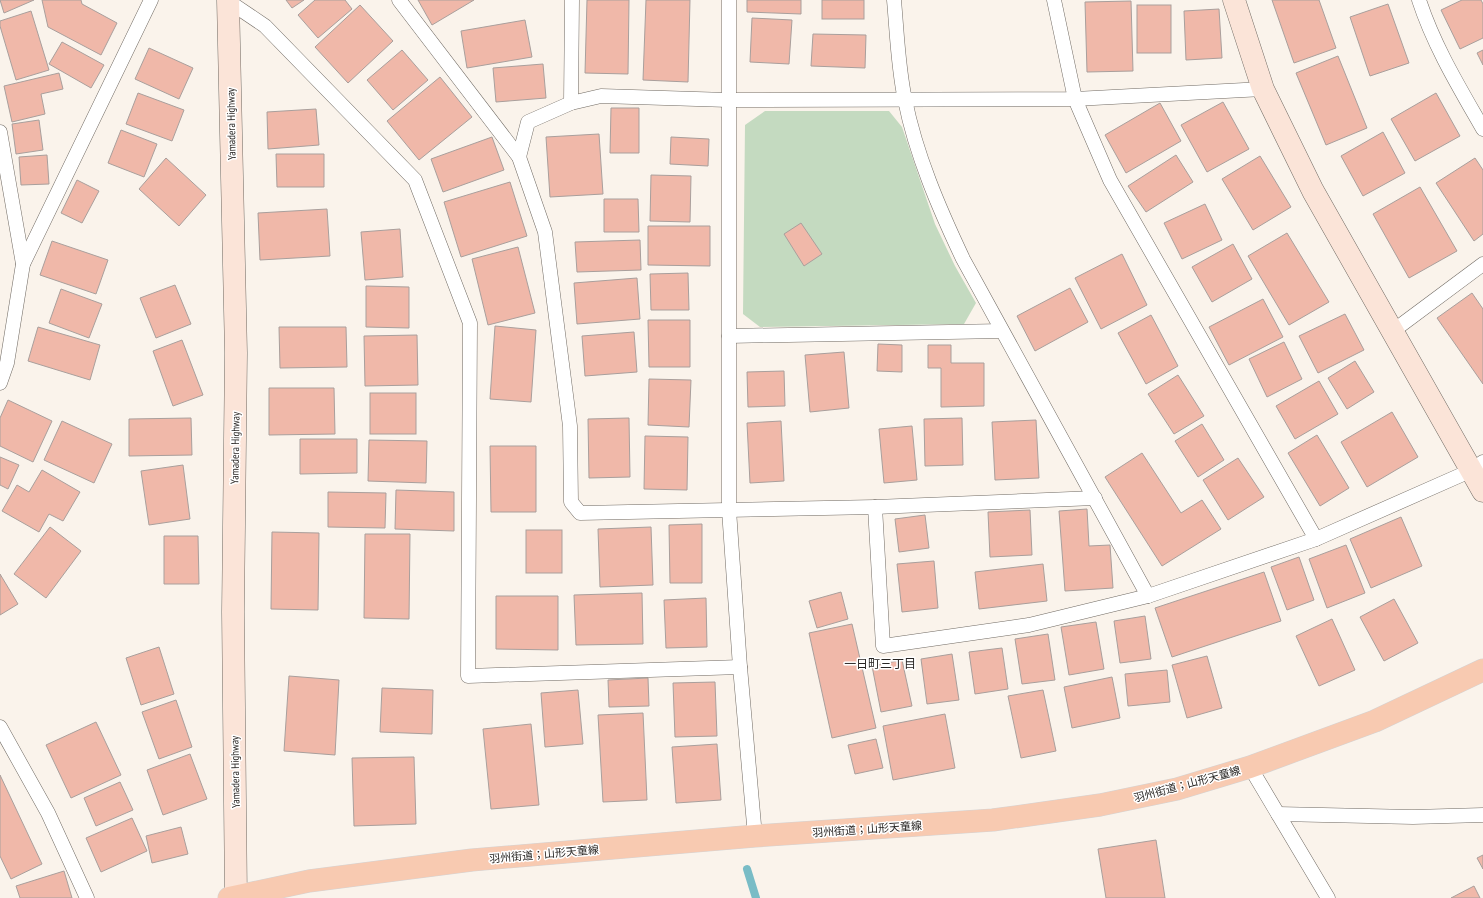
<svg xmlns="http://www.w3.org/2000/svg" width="1483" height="898" font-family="'PT Sans Narrow','Noto Sans JP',sans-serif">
<rect width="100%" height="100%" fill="#faf3eb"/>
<path fill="#c4dac0" d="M765 111H889L902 127 935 224 955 266 976 303 964 324 760 327 743 314 745 125Z"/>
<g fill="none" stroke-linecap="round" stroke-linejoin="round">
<path stroke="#79bcc6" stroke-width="8" d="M747 869 756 898"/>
</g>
<g fill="#f0b8a9" stroke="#a99f9c">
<path d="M0 0H34L4 13Z"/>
<path d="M42 0H81L82 4 117 23 101 55 48 27Z"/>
<path d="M286 0H304L292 8Z"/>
<path d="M315 0H345L352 9 318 38 298 15Z"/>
<path d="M418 0H474L432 25Z"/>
<path d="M587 0H629L628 74 585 73Z"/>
<path d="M646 0H690L688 82 643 80Z"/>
<path d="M747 0H801V14L747 12Z"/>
<rect x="822" y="0" width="42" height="19"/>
<path d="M1272 0H1319L1336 48 1294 63Z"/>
<path d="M1462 0H1481L1483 4V38L1460 49 1441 10Z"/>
<path d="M1131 1 1133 71 1087 72 1085 2Z"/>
<path d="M1388 4 1409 63 1370 76 1350 17Z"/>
<path d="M360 5 393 41 348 83 315 47Z"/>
<rect x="1137" y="5" width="34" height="48"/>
<path d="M1219 9 1222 58 1186 60 1184 11Z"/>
<path d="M31 11 49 70 16 80 0 26V21Z"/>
<path d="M752 18 792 20 789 64 750 62Z"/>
<path d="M525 20 532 57 467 68 461 31Z"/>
<path d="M813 34 866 35 865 68 811 66Z"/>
<path d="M62 42 104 65 91 88 49 64Z"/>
<path d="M149 48 193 68 179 99 135 79Z"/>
<path d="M402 50 428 80 393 110 367 80Z"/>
<path d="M1483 50V65L1477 53Z"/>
<path d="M1338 56 1367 128 1326 145 1296 73Z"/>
<path d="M543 64 546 98 496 102 493 68Z"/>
<path d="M59 73 63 89 41 94 45 114 12 122 4 86Z"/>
<path d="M440 77 472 117 419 160 387 121Z"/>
<path d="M138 93 184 110 172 141 126 124Z"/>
<path d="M1436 93 1460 136 1415 161 1391 119Z"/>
<path d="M1223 102 1249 149 1207 172 1181 125Z"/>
<path d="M1160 103 1181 141 1126 173 1105 135Z"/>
<path d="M611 108H639V153H610Z"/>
<path d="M316 109 319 145 268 149 267 112Z"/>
<path d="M39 120 43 150 16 154 12 124Z"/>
<path d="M121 130 157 144 144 177 108 163Z"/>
<path d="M1383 132 1405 173 1363 196 1341 156Z"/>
<path d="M599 134 603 194 550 197 546 137Z"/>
<path d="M492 137 504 170 443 192 431 159Z"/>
<path d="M671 137 709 139 708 166 670 164Z"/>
<path d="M276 154H324V187H277Z"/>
<path d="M47 155 49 184 21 185 19 157Z"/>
<path d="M1176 155 1193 182 1146 212 1128 186Z"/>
<path d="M1260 156 1291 207 1253 230 1222 179Z"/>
<path d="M166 158 206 195 179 226 139 189Z"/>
<path d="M1475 158 1483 170V234L1474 241 1436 183Z"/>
<path d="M651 175 691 176 690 222 650 221Z"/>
<path d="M77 180 99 191 82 223 61 213Z"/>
<path d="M510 182 527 236 461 257 444 202Z"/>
<path d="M1420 187 1457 251 1409 278 1373 214Z"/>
<path d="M604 199H638L639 232H604Z"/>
<path d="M1205 204 1222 240 1182 259 1164 223Z"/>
<path d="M327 209 330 256 260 260 258 213Z"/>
<path d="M801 223 822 254 804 266 784 234Z"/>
<path d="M648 226H710V266L648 265Z"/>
<path d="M400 229 403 277 365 280 361 232Z"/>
<path d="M1287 233 1329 302 1289 325 1248 256Z"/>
<path d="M640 240 641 270 577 272 575 242Z"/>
<path d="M52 241 108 260 96 294 40 275Z"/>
<path d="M1233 244 1252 279 1212 302 1192 267Z"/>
<path d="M518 247 535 313 488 325 472 259Z"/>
<path d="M1122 254 1147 305 1101 329 1075 278Z"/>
<path d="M688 273 689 310H651L650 274Z"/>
<path d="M637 278 640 319 577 324 574 283Z"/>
<path d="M175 285 191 324 156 338 140 298Z"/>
<path d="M366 286 409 287V328L366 327Z"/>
<path d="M1070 288 1088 322 1035 351 1017 316Z"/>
<path d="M61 289 102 304 89 338 49 323Z"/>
<path d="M1472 293 1483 309V384L1437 318Z"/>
<path d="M1263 299 1283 337 1229 365 1209 327Z"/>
<path d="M1345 314 1364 350 1318 373 1299 336Z"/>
<path d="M1151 315 1178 366 1146 384 1118 333Z"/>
<path d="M648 320H690V367H649Z"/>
<path d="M495 326 536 330 531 402 490 399Z"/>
<path d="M38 327 100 345 90 380 28 361Z"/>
<path d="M279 327H346L347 367 280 368Z"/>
<path d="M634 332 637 372 585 376 582 336Z"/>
<path d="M417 335 418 385 365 386 364 336Z"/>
<path d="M182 340 203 395 173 406 153 351Z"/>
<path d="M1284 342 1302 379 1267 397 1249 359Z"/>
<path d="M878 344 902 345V372L877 371Z"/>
<path d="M928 345H951V363H984V406L941 407V368H928Z"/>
<path d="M844 352 849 408 810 412 805 355Z"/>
<path d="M1355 361 1374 392 1347 409 1328 378Z"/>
<path d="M784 371 785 406 748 407 747 372Z"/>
<path d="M1178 375 1204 416 1174 434 1148 394Z"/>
<path d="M649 379 691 380 689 427 648 425Z"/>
<path d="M1319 381 1338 414 1295 439 1276 406Z"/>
<path d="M269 388H334L335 434 269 435Z"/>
<rect x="370" y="393" width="46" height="41"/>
<path d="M8 400 52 421 33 462 0 446V418Z"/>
<path d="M1392 412 1418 457 1367 487 1341 442Z"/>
<path d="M191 418 192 455 129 456V419Z"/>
<path d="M629 418 630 477 589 478 588 419Z"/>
<path d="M962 418 963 465 925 466 924 419Z"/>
<path d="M1036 420 1039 478 995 480 992 422Z"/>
<path d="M62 421 112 444 94 483 44 460Z"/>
<path d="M781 421 784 481 750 483 747 423Z"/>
<path d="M1202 424 1224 460 1198 477 1175 441Z"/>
<path d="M912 426 917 480 884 483 879 429Z"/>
<path d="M1317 435 1349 488 1320 506 1288 453Z"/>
<path d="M645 436 688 437 687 490 644 489Z"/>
<path d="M300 439H357V473L300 474Z"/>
<path d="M369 440 427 441 426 483 368 481Z"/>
<path d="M490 446H536V512H491Z"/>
<path d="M1142 453 1181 513 1202 500 1221 529 1162 566 1105 477Z"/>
<path d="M0 457 19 465 8 489 0 485Z"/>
<path d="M1238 458 1264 497 1228 520 1203 480Z"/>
<path d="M183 465 190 519 149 525 141 471Z"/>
<path d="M42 470 80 492 63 521 49 514 39 532 2 511 17 485 29 492Z"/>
<path d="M396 490 454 492V531L395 529Z"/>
<path d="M328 492 386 493 385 528 328 527Z"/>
<path d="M1087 509 1089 546 1110 545 1113 588 1065 591 1059 511Z"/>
<path d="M1030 510 1032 555 990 557 988 512Z"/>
<path d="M925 515 929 548 899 552 895 519Z"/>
<path d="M1401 517 1422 566 1371 588 1350 539Z"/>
<path d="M702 524V583H670L669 525Z"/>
<path d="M50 527 81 551 46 598 14 574Z"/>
<path d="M651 527 653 585 600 587 598 529Z"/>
<rect x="526" y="530" width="36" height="43"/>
<path d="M272 532 319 533 318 610 271 609Z"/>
<path d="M365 534H410L409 619 364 618Z"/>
<path d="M164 536H198L199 584H164Z"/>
<path d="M1346 545 1365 593 1327 608 1309 559Z"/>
<path d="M1299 557 1314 600 1287 610 1271 567Z"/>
<path d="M934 561 938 608 902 612 897 564Z"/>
<path d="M1043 564 1047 601 979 609 975 572Z"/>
<path d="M1264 572 1281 621 1172 657 1155 608Z"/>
<path d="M0 574 18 604 0 615Z"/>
<path d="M841 592 848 619 817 628 809 601Z"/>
<path d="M642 593 643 644 576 645 574 595Z"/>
<path d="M496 596H558V650L496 649Z"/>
<path d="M706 598 707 647 666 648 664 600Z"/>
<path d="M1394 599 1418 643 1384 661 1360 617Z"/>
<path d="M1145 616 1151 659 1120 663 1114 621Z"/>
<path d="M1332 619 1355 670 1319 686 1296 636Z"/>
<path d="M1096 622 1104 669 1069 675 1061 627Z"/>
<path d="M852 624 876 728 832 738 809 633Z"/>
<path d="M1048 634 1055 680 1022 684 1015 639Z"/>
<path d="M159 647 174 694 141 705 126 658Z"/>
<path d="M1002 648 1008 689 975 694 969 652Z"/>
<path d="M952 654 959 700 927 704 921 659Z"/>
<path d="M1207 656 1222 708 1187 718 1172 665Z"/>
<path d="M902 660 912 706 881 712 872 666Z"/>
<path d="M1167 670 1170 702 1128 706 1125 674Z"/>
<path d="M289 676 339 680 335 755 284 751Z"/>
<path d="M1112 677 1120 718 1072 728 1064 687Z"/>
<path d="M648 678 649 706 609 707 608 680Z"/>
<path d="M715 682 717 736 675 737 673 683Z"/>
<path d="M382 688 433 690 432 734 380 732Z"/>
<path d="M578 690 583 744 545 747 541 693Z"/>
<path d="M1043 690 1056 751 1021 758 1008 696Z"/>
<path d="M176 700 192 747 159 759 142 712Z"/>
<path d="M643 713 647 800 603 802 598 715Z"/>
<path d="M945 714 955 768 893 780 883 726Z"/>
<path d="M96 722 121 775 71 798 46 745Z"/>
<path d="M531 724 539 805 491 809 483 729Z"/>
<path d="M876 739 883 768 855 774 848 745Z"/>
<path d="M717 744 721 800 676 803 672 747Z"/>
<path d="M190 754 207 799 163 815 147 770Z"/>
<path d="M414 757 416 824 354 826 352 758Z"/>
<path d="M0 775 42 864 11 879 0 856Z"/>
<path d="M120 782 133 810 96 826 84 798Z"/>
<path d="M132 818 147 851 101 872 86 838Z"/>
<path d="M181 827 188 854 152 863 146 836Z"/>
<path d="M1156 840 1165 898H1106L1098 849Z"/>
<path d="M1483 855V869L1477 858Z"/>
<path d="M64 871 72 898H20L16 886Z"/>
<path d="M1474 886 1480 898H1451Z"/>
</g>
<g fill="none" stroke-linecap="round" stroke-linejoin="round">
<defs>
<g id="lane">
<path d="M399 0 519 157 545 232 570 426 571 502 580 513 875 507 1095 498"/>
<path d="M729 0V510L740 667 755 836"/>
<path d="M894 0C897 33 898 67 905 100 916 155 939 208 963 259L1148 596"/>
<path d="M1054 0 1075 99 1110 180 1316 539"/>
<path d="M1419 0C1434 46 1459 87 1483 129"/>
<path d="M228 1 265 26 415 180 470 323 468 676 740 667"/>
<path d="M571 103 572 0"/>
<path d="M0 132 23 264"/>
<path d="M519 157 528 122 571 103 601 96 728 100 1075 99 1263 89"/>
<path d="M1393 331 1483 264"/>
<path d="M729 336 1002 331"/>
<path d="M0 383 7 363 23 264 151 0"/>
<path d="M875 507 883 646 1029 625 1148 596 1316 539 1470 471 1483 462"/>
<path d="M0 727 48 813 87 898"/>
<path d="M1250 767 1328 898"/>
<path d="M1278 814 1413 817 1483 815"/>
</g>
<g id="secondary">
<path d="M228 0 236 353 233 612 236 898"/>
<path d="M1234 0 1263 89 1313 191 1483 491"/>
</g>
<path id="primary" d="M229 898 309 881 472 860 755 836 993 820 1100 805 1177 789 1250 767 1375 721 1483 670"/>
</defs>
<use href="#lane" stroke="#716b64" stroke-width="15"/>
<use href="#secondary" stroke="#716b64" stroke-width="23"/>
<use href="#primary" stroke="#d4d3d3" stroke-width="23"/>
<use href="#lane" stroke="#fff" stroke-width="14"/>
<use href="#secondary" stroke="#fbe4d8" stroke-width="22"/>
<use href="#primary" stroke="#f8cab1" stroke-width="22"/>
</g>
<g text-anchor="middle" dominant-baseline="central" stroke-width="3" stroke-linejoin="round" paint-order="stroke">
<g font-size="11" fill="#282523" stroke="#fff">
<text transform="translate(231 124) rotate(-91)">Yamadera Highway</text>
<text transform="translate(235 448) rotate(-89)">Yamadera Highway</text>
<text transform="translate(235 772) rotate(-91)">Yamadera Highway</text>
<text transform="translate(1187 784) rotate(-15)">羽州街道；山形天童線</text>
<text transform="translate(867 829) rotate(-4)">羽州街道；山形天童線</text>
<text transform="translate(544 854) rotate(-5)">羽州街道；山形天童線</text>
</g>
<g font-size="12" fill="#282523" stroke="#fff">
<text x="880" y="663">一日町三丁目</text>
</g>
</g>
</svg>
